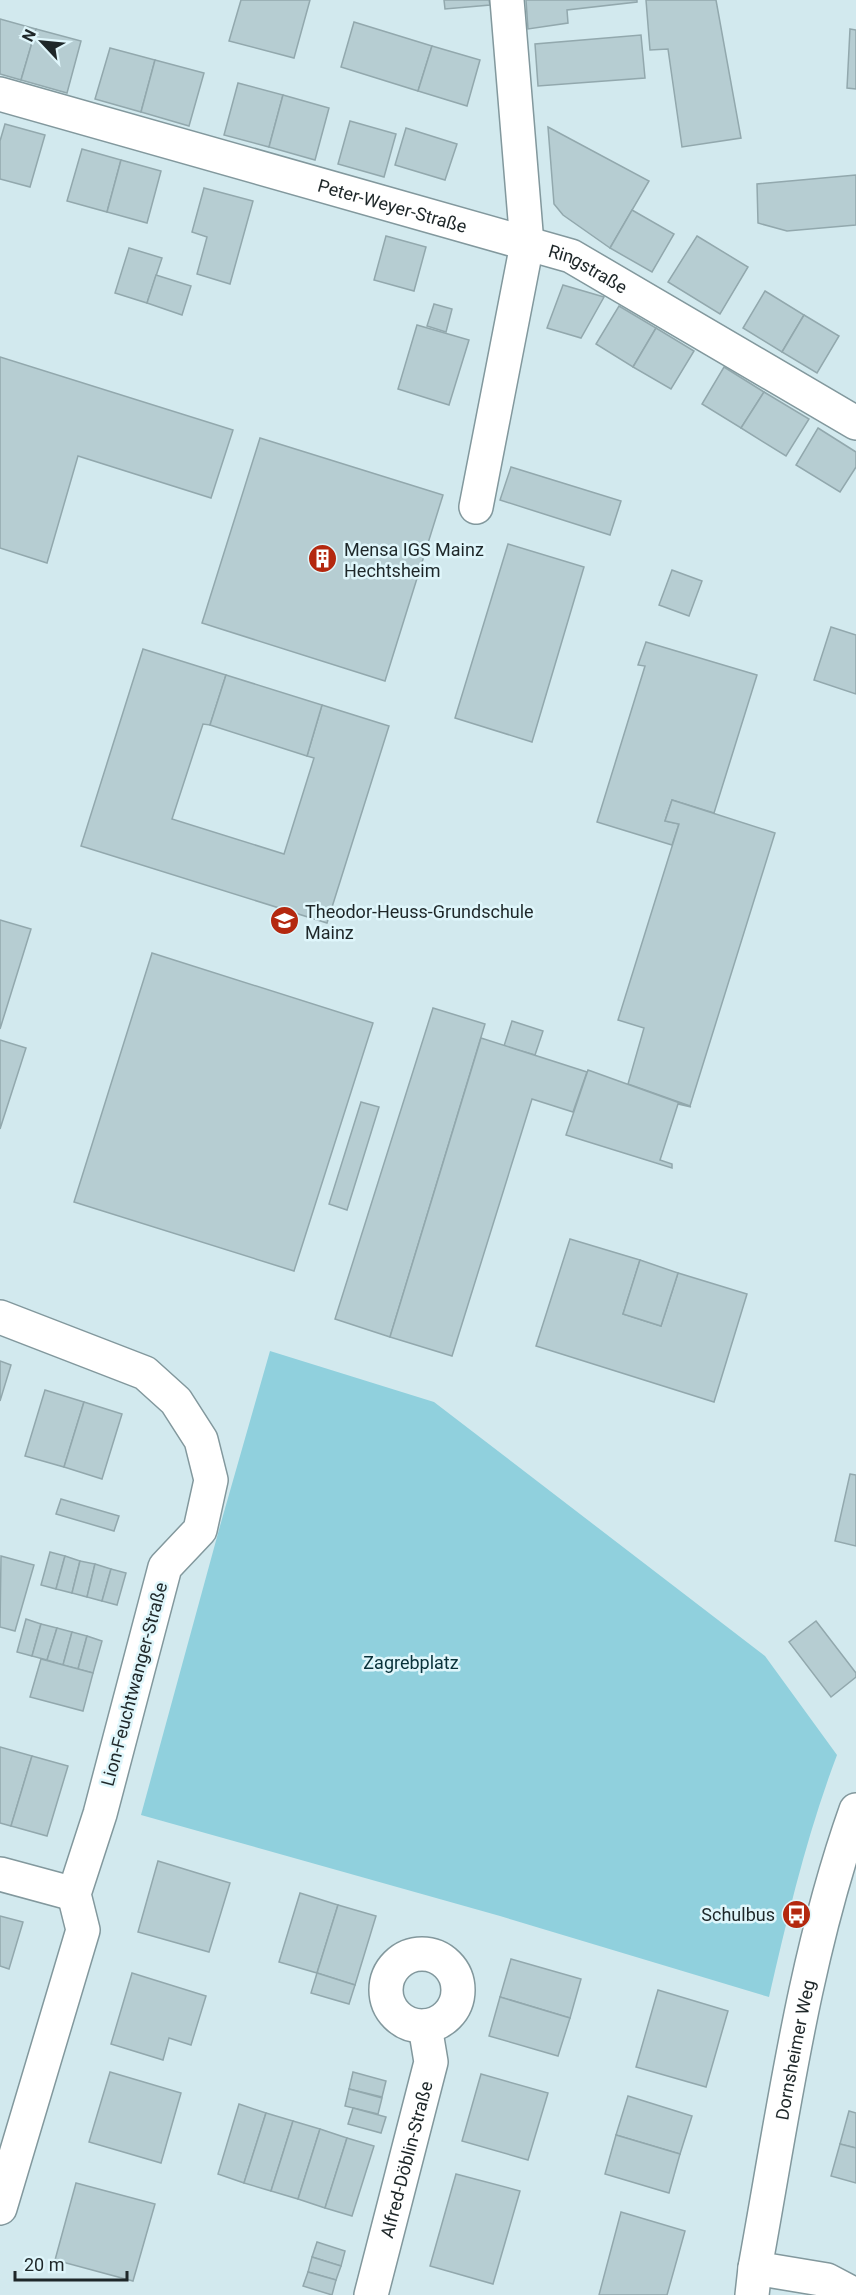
<svg xmlns="http://www.w3.org/2000/svg" width="856" height="2295" font-family="Roboto,sans-serif">
<rect width="100%" height="100%" fill="#d2e9ee"/>
<path fill="#90d0dd" d="M270 1351 434 1402 765 1656 837 1755C807 1834 788 1915 769 1997L500 1916 141 1815 220 1526Z"/>
<g fill="#b6cdd2" stroke="#92a8ad" stroke-width="1.5">
<path d="M241 0H310L294 58 229 41Z"/>
<path d="M444 0H489L490 5 445 9Z"/>
<path d="M526 0H637V2L567 10 568 23 528 29Z"/>
<path d="M646 0H716L741 138 682 147 668 49 650 50Z"/>
<path d="M0 19 36 29 21 80 0 74Z"/>
<path d="M354 22 432 46 418 91 341 67Z"/>
<path d="M36 29 81 41 67 93 21 80Z"/>
<path d="M850 29 856 30V89L847 88Z"/>
<path d="M641 35 645 78 538 86 535 44Z"/>
<path d="M432 46 480 60 467 106 418 91Z"/>
<path d="M110 48 155 60 141 112 95 99Z"/>
<path d="M155 60 204 73 189 126 141 112Z"/>
<path d="M238 83 283 95 269 147 224 135Z"/>
<path d="M283 95 329 108 315 160 269 147Z"/>
<path d="M350 121 396 134 384 177 338 164Z"/>
<path d="M5 124 45 135 30 187 0 179V141Z"/>
<path d="M548 127 649 181 610 248 563 215 554 204Z"/>
<path d="M406 128 457 144 445 180 395 165Z"/>
<path d="M82 149 121 160 107 212 67 201Z"/>
<path d="M121 160 161 171 147 223 107 212Z"/>
<path d="M856 175V225L787 231 758 223 757 184Z"/>
<path d="M204 188 253 201 230 284 197 274 207 237 192 232Z"/>
<path d="M632 210 674 234 652 272 610 248Z"/>
<path d="M386 236 426 247 414 291 374 280Z"/>
<path d="M697 236 748 267 720 314 668 282Z"/>
<path d="M129 248 162 258 147 303 115 293Z"/>
<path d="M156 275 191 286 182 315 147 303Z"/>
<path d="M563 285 604 297 581 338 547 328Z"/>
<path d="M765 291 804 315 782 352 743 328Z"/>
<path d="M434 304 452 309 446 332 427 326Z"/>
<path d="M619 306 656 328 633 367 596 344Z"/>
<path d="M804 315 839 336 817 373 782 352Z"/>
<path d="M417 325 469 340 449 405 398 389Z"/>
<path d="M656 328 694 351 671 389 633 367Z"/>
<path d="M0 357 233 430 211 498 78 456 47 563 0 548Z"/>
<path d="M724 367 764 392 741 428 702 404Z"/>
<path d="M764 392 809 419 786 456 741 428Z"/>
<path d="M818 428 856 452V467L840 492 796 465Z"/>
<path d="M260 438 443 495 385 681 202 623Z"/>
<path d="M511 467 621 501 610 535 500 500Z"/>
<path d="M508 544 584 567 532 742 455 718Z"/>
<path d="M672 570 702 581 689 616 659 605Z"/>
<path d="M831 627 856 635V694L814 680Z"/>
<path d="M646 642 757 675 714 813 672 800 665 821 679 824 672 845 597 822 645 666 638 665Z"/>
<path d="M143 649 226 675 210 725 203 724 172 819 284 854 314 758 307 756 322 705 389 726 327 923 81 846Z"/>
<path d="M226 675 322 705 307 756 210 725Z"/>
<path d="M672 800 775 833 690 1106 628 1084 644 1028 618 1020 679 824 665 821Z"/>
<path d="M0 920 31 929 0 1029Z"/>
<path d="M152 953 373 1023 294 1271 74 1202Z"/>
<path d="M433 1008 485 1024 390 1337 335 1319Z"/>
<path d="M512 1021 543 1031 535 1055 504 1046Z"/>
<path d="M481 1038 587 1072 573 1112 532 1099 452 1356 390 1337Z"/>
<path d="M0 1040 26 1048 0 1129Z"/>
<path d="M588 1070 691 1107 678 1104 660 1160 672 1164V1168L566 1135Z"/>
<path d="M361 1102 379 1107 347 1210 329 1204Z"/>
<path d="M570 1239 640 1260 623 1314 661 1326 678 1273 747 1294 714 1402 536 1346Z"/>
<path d="M640 1260 678 1273 661 1326 623 1314Z"/>
<path d="M0 1361 11 1365 0 1401Z"/>
<path d="M45 1390 84 1402 64 1467 25 1456Z"/>
<path d="M84 1402 122 1414 102 1479 64 1467Z"/>
<path d="M850 1474 856 1475V1546L835 1541Z"/>
<path d="M61 1499 119 1516 114 1531 56 1514Z"/>
<path d="M50 1552 65 1556 56 1589 41 1585Z"/>
<path d="M1 1556 34 1565 15 1631 0 1627Z"/>
<path d="M65 1556 80 1561 72 1593 56 1589Z"/>
<path d="M80 1561 95 1564 87 1597 72 1593Z"/>
<path d="M95 1564 111 1569 102 1601 87 1597Z"/>
<path d="M111 1569 126 1573 117 1605 102 1601Z"/>
<path d="M26 1619 41 1624 32 1656 17 1652Z"/>
<path d="M816 1621 856 1673V1677L831 1697 789 1642Z"/>
<path d="M41 1624 57 1628 47 1660 32 1656Z"/>
<path d="M57 1628 72 1632 63 1665 47 1660Z"/>
<path d="M72 1632 87 1636 78 1669 63 1665Z"/>
<path d="M87 1636 102 1641 93 1673 78 1669Z"/>
<path d="M41 1659 93 1673 83 1711 30 1697Z"/>
<path d="M0 1747 32 1756 11 1826 0 1823Z"/>
<path d="M32 1756 68 1766 47 1836 11 1826Z"/>
<path d="M158 1861 230 1883 209 1952 138 1932Z"/>
<path d="M300 1893 338 1905 317 1973 279 1962Z"/>
<path d="M338 1905 376 1916 355 1985 317 1973Z"/>
<path d="M0 1916 23 1922 9 1969 0 1966Z"/>
<path d="M511 1959 581 1979 570 2018 500 1997Z"/>
<path d="M132 1973 206 1996 191 2045 169 2038 163 2060 111 2044Z"/>
<path d="M317 1973 355 1985 349 2004 311 1993Z"/>
<path d="M658 1990 728 2011 706 2087 636 2067Z"/>
<path d="M500 1997 570 2018 558 2056 489 2036Z"/>
<path d="M110 2072 181 2093 161 2163 89 2142Z"/>
<path d="M353 2072 386 2081 382 2097 349 2089Z"/>
<path d="M481 2074 548 2093 528 2160 462 2141Z"/>
<path d="M349 2089 382 2098 378 2114 345 2106Z"/>
<path d="M628 2096 692 2116 680 2154 616 2135Z"/>
<path d="M239 2104 266 2113 244 2183 218 2174Z"/>
<path d="M353 2108 386 2117 381 2133 348 2124Z"/>
<path d="M849 2111 856 2113V2148L840 2144Z"/>
<path d="M266 2113 293 2121 271 2191 244 2183Z"/>
<path d="M293 2121 320 2129 298 2199 271 2191Z"/>
<path d="M320 2129 347 2138 325 2208 298 2199Z"/>
<path d="M616 2135 680 2154 669 2193 605 2174Z"/>
<path d="M347 2138 374 2146 352 2216 325 2208Z"/>
<path d="M840 2144 856 2148V2183L831 2176Z"/>
<path d="M456 2174 520 2191 493 2284 430 2266Z"/>
<path d="M76 2183 155 2204 133 2281 55 2260Z"/>
<path d="M621 2212 685 2231 667 2295H599Z"/>
<path d="M317 2242 345 2251 341 2266 312 2257Z"/>
<path d="M312 2257 341 2266 336 2280 308 2272Z"/>
<path d="M308 2272 336 2280 332 2295 303 2286Z"/>
</g>
<g fill="none" stroke-linecap="round" stroke-linejoin="round">
<defs>
<g id="minor">
<path id="s1" d="M0 94 571 256 856 423"/>
<path d="M476 507 527 244 507 0"/>
<path d="M0 1317 145 1373 176 1401 201 1440 211 1480 200 1530 165 1567 100 1814 74 1894 83 1930 0 2208"/>
<path d="M0 1874 74 1894"/>
<circle cx="422" cy="1990" r="36"/>
<path d="M755 2268 827 2280 855 2295"/>
<path id="s2" d="M371 2295 431 2062 425 2026"/>
<path id="s3" d="M752 2295 755 2268C783 2115 804 1956 856 1810"/>
</g>
</defs>
<use href="#minor" stroke="#82989d" stroke-width="36"/>
<use href="#minor" stroke="#fff" stroke-width="33"/>
</g>
<defs>
<symbol id="building-disc" viewBox="-11 -11 22 22"><circle r="9.5" fill="#b4280f" stroke="#dff6fb"/><path d="M-4-6H4V6H1V3H-1V6H-4ZM-2.5-4.3h1.7v1.8h-1.7ZM.8-4.3h1.7v1.8H.8ZM-2.5-1h1.7V.8h-1.7ZM.8-1h1.7V.8H.8Z" fill="#fff"/></symbol>
<symbol id="school-disc" viewBox="-11 -11 22 22"><circle r="9.5" fill="#b4280f" stroke="#dff6fb"/><path d="M0-5L7-2L0 1L-7-2ZM-4 1L0 2.5L4 1V4Q0 6-4 4Z" fill="#fff"/></symbol>
<symbol id="bus-disc" viewBox="-11 -11 22 22"><circle r="9.5" fill="#b4280f" stroke="#dff6fb"/><path d="M-5-6H5V4H4V6H2V4H-2V6H-4V4H-5ZM-3.5-4V0h7V-4ZM-3.5 1.2v1.5H-2V1.2ZM2 1.2v1.5H3.5V1.2Z" fill="#fff"/></symbol>
</defs>
<g fill-rule="evenodd">
<use href="#building-disc" x="306" y="542" width="33" height="33"/>
<use href="#school-disc" x="268" y="904" width="33" height="33"/>
<use href="#bus-disc" x="780" y="1898" width="33" height="33"/>
</g>
<g text-anchor="middle" dominant-baseline="central" stroke-width="5" stroke-linejoin="round" paint-order="stroke">
<g font-size="18" fill="#1e2729" stroke="#dff6fb">
<text stroke="none"><textPath href="#s1" startOffset="408">Peter-Weyer-Straße</textPath></text>
<text stroke="none"><textPath href="#s1" startOffset="614">Ringstraße</textPath></text>
<text transform="translate(134 1684) rotate(-75)">Lion-Feuchtwanger-Straße</text>
<text stroke="none"><textPath href="#s3" startOffset="249">Dornsheimer Weg</textPath></text>
<text stroke="none"><textPath href="#s2" startOffset="140">Alfred-Döblin-Straße</textPath></text>
</g>
<g font-size="18" fill="#1e2729" stroke="#dff6fb" text-anchor="start">
<text x="344" y="549">Mensa IGS Mainz<tspan x="344" dy="21">Hechtsheim</tspan></text>
<text x="305" y="911">Theodor-Heuss-Grundschule<tspan x="305" dy="21">Mainz</tspan></text>
<text x="775" y="1914" text-anchor="end">Schulbus</text>
</g>
<g font-size="18" fill="#083139" stroke="#dff6fb">
<text x="411" y="1662">Zagrebplatz</text>
</g>
</g>
<g transform="translate(42 42) rotate(296)" stroke="#dff6fb" stroke-width="4.5" paint-order="stroke">
<path d="M0-4.5L10 22L0 15L-10 22Z" fill="#1e2729"/>
<text y="-9" font-size="16" font-weight="bold" text-anchor="middle" fill="#1e2729">N</text>
</g>
<path d="M15 2271v9h112v-9" fill="none" stroke="#1e2729" stroke-width="3"/>
<text x="24" y="2271" font-size="18" fill="#1e2729" stroke="#dff6fb" stroke-width="4.5" paint-order="stroke">20 m</text>
</svg>
